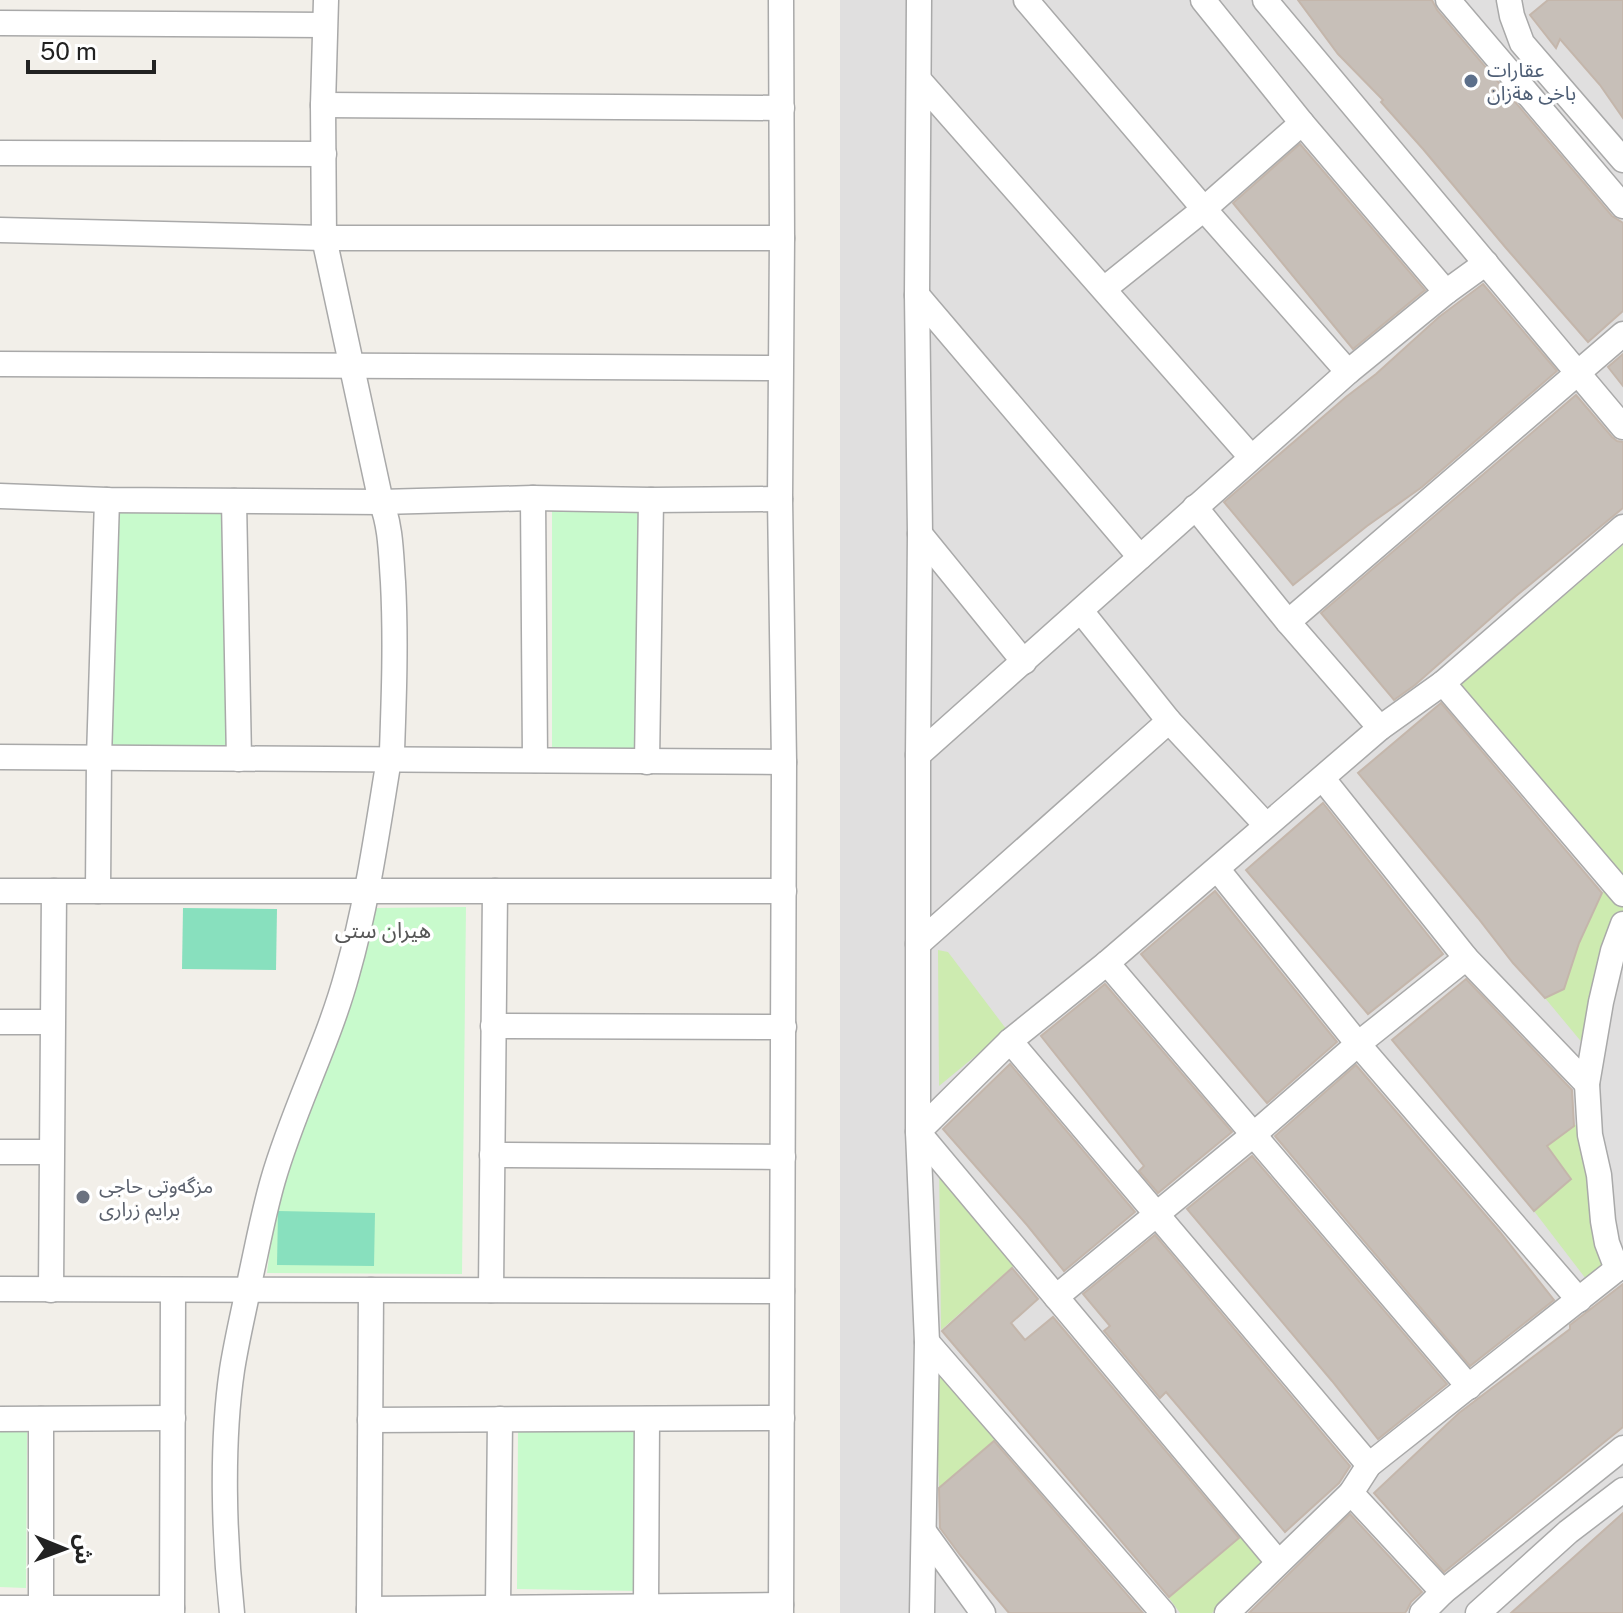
<svg xmlns="http://www.w3.org/2000/svg" width="1623" height="1613" font-family="'Public Sans','Noto Sans Arabic',sans-serif">
<rect width="100%" height="100%" fill="#f2efe9"/>
<rect fill="#e0dfdf" x="840" y="0" width="783" height="1613"/>
<g fill="#cdebb0">
<path d="M1623 545V878L1589 854 1461 684Z"/>
<path d="M1607 884 1623 891V941L1589 1051 1545 998 1564 989 1579 943Z"/>
<path d="M938 950 948 952 1007 1030 939 1086Z"/>
<path d="M1586 1117 1604 1261 1599 1271 1586 1279 1534 1211 1571 1179 1547 1146Z"/>
<path d="M939 1157 1019 1261 941 1330Z"/>
<path d="M935 1369 999 1437 939 1488Z"/>
<path d="M1249 1529 1272 1556 1212 1613H1180L1169 1598Z"/>
</g>
<g fill="#c8facc">
<path d="M552 498 651 500 647 762 552 761Z"/>
<path d="M107 500 234 501 232 764 104 763Z"/>
<path d="M466 907 462 1274 267 1273 275 1206 376 908Z"/>
<path d="M0 1430H27L26 1588 0 1587Z"/>
<path d="M518 1432H639L638 1591 517 1589Z"/>
</g>
<g fill="#88e0be">
<path d="M183 908 277 909 276 970 182 969Z"/>
<path d="M278 1211 375 1213 374 1266 277 1265Z"/>
</g>
<g fill="#c7bfb8" stroke="#c4b6ab" stroke-width="2">
<path d="M1298 0H1432L1437 10 1612 216 1623 223V311L1588 342 1506 248 1423 149 1381 102 1383 100 1338 54Z"/>
<path d="M1548 0H1623V118L1600 85 1560 39 1556 48 1530 15Z"/>
<path d="M1300 144 1425 290 1353 349 1233 203Z"/>
<path d="M1483 284 1557 371 1422 487 1367 526 1293 585 1224 502 1346 397 1376 374 1439 317Z"/>
<path d="M1623 354V386L1608 367Z"/>
<path d="M1576 395 1612 437 1617 441 1623 442V508L1516 596 1415 685 1394 700 1321 613Z"/>
<path d="M1441 703 1602 893 1579 943 1564 989 1545 998 1513 963 1478 918 1358 773Z"/>
<path d="M1323 803 1443 954 1368 1014 1246 870Z"/>
<path d="M1215 891 1337 1042 1267 1103 1141 954Z"/>
<path d="M1466 979 1572 1090 1574 1126 1547 1146 1571 1179 1534 1211 1392 1040Z"/>
<path d="M1105 984 1232 1132 1158 1193 1139 1171 1144 1166 1041 1036Z"/>
<path d="M1010 1064 1135 1212 1064 1271 1027 1225 943 1129Z"/>
<path d="M1356 1065 1500 1232 1554 1300 1470 1366 1275 1136Z"/>
<path d="M1252 1156 1447 1384 1378 1439 1332 1381 1187 1209Z"/>
<path d="M1155 1235 1350 1466 1339 1483 1285 1532 1166 1392 1160 1398 1104 1331 1110 1326 1083 1294Z"/>
<path d="M1012 1268 1038 1299 1011 1323 1025 1340 1053 1317 1239 1538 1169 1597 942 1331Z"/>
<path d="M1623 1284V1427L1444 1572 1374 1493 1459 1413 1570 1329V1325Z"/>
<path d="M994 1441 1143 1613H1009L960 1555 940 1528 939 1488Z"/>
<path d="M1623 1513V1613H1511L1574 1557Z"/>
<path d="M1350 1514 1422 1592 1411 1602 1407 1610 1405 1613H1249Z"/>
</g>
<g fill="none" stroke-linecap="round" stroke-linejoin="round">
<defs>
<g id="minor">
<path d="M781 0 782 238 780 499 784 762 781 1613"/>
<path d="M919 0 917 295 920 534 918 755V1132L927 1342 922 1613"/>
<path d="M1026 0 1204 209 1348 372"/>
<path d="M1203 0 1302 123 1446 292"/>
<path d="M1265 0 1623 427"/>
<path d="M1448 0 1623 206"/>
<path d="M1509 0 1512 16 1522 43 1623 160"/>
<path d="M0 23 324 25"/>
<path d="M919 80 1251 457"/>
<path d="M323 105 782 108"/>
<path d="M0 153 324 154"/>
<path d="M0 230 324 238H782"/>
<path d="M1104 289 1204 209 1302 123"/>
<path d="M917 295 1140 557"/>
<path d="M0 364 780 368"/>
<path d="M0 496 107 500 381 502 533 498 651 500 780 499"/>
<path d="M533 498 535 760"/>
<path d="M234 501 239 759"/>
<path d="M1195 507 1288 622 1380 728"/>
<path d="M920 534 1024 662"/>
<path d="M1081 611 1169 721 1266 825"/>
<path d="M1288 622 1623 334"/>
<path d="M1443 683 1623 894"/>
<path d="M918 755 1348 372 1446 292 1486 263"/>
<path d="M0 757 784 762"/>
<path d="M647 762 651 500"/>
<path d="M1323 779 1466 958 1587 1084"/>
<path d="M1218 870 1358 1044 1579 1300"/>
<path d="M0 891H784"/>
<path d="M98 891 99 758 107 500"/>
<path d="M918 944 1169 721"/>
<path d="M1107 963 1469 1387"/>
<path d="M0 1022H52"/>
<path d="M493 1026 784 1027"/>
<path d="M1010 1041 1369 1465"/>
<path d="M0 1152H51"/>
<path d="M492 1155 783 1157"/>
<path d="M1617 1269 1607 1243 1603 1221 1599 1175 1590 1135 1587 1084 1601 1002 1613 951 1623 924"/>
<path d="M0 1289 782 1291"/>
<path d="M51 1290 54 891"/>
<path d="M491 1290 495 891"/>
<path d="M1056 1297 1253 1135 1358 1044 1466 958"/>
<path d="M927 1342 1163 1613"/>
<path d="M0 1419 173 1418"/>
<path d="M370 1420 782 1418"/>
<path d="M1351 1493 1443 1592"/>
<path d="M925 1533 983 1613"/>
<path d="M1278 1562 918 1132 1010 1041 1107 963 1380 728 1443 683 1623 527"/>
<path d="M646 1606 647 1419"/>
<path d="M498 1607 500 1419"/>
<path d="M0 1608H172"/>
<path d="M41 1608V1419"/>
<path d="M369 1609 781 1605"/>
<path d="M172 1613 173 1290"/>
<path d="M232 1613C224 1538 221 1445 232 1370 237 1338 245 1306 251 1275 258 1243 264 1211 273 1180 293 1110 328 1044 347 974 367 904 377 832 389 759L392 751C394 695 396 639 393 582 391 556 391 525 381 502L324 238 323 105 326 0"/>
<path d="M369 1613 371 1290"/>
<path d="M1227 1613 1351 1493 1369 1465 1617 1269"/>
<path d="M1422 1613 1443 1592 1623 1448"/>
<path d="M1478 1613 1568 1532 1623 1490"/>
</g>
</defs>
<use href="#minor" stroke="#a9a9a9" stroke-width="27"/>
<use href="#minor" stroke="#fff" stroke-width="24"/>
</g>
<circle fill="#5c6f8a" stroke="#fff" stroke-width="3" cx="1471" cy="81" r="8"/>
<circle fill="#6b7280" stroke="#fff" stroke-width="3" cx="83" cy="1197" r="8"/>
<g text-anchor="middle" dominant-baseline="central" stroke-width="7" stroke-linejoin="round" paint-order="stroke">
<g font-size="20" fill="#4e5e75" stroke="#fff" text-anchor="start">
<text x="1487" y="70">عقارات<tspan x="1487" dy="23">باخی هةزان</tspan></text>
</g>
<g font-size="20" fill="#5b616d" stroke="#fff" text-anchor="start">
<text x="99" y="1186">مزگەوتی حاجی<tspan x="99" dy="23">برایم زراری</tspan></text>
</g>
<g font-size="22" fill="#555" stroke="#fff">
<text x="383" y="930">هیران ستی</text>
</g>
</g>
<g transform="translate(64 1549) rotate(91)" stroke="#ffffff" stroke-width="6" paint-order="stroke">
<path d="M0-6L14 30L0 20L-14 30Z" fill="#222222"/>
<text y="-12" font-size="22" font-weight="bold" text-anchor="middle" fill="#222222">ش</text>
</g>
<path d="M28 60v12h126v-12" fill="none" stroke="#222222" stroke-width="4"/>
<text x="40" y="60" font-size="24" fill="#222222" stroke="#ffffff" stroke-width="6" paint-order="stroke">50 m</text>
</svg>
